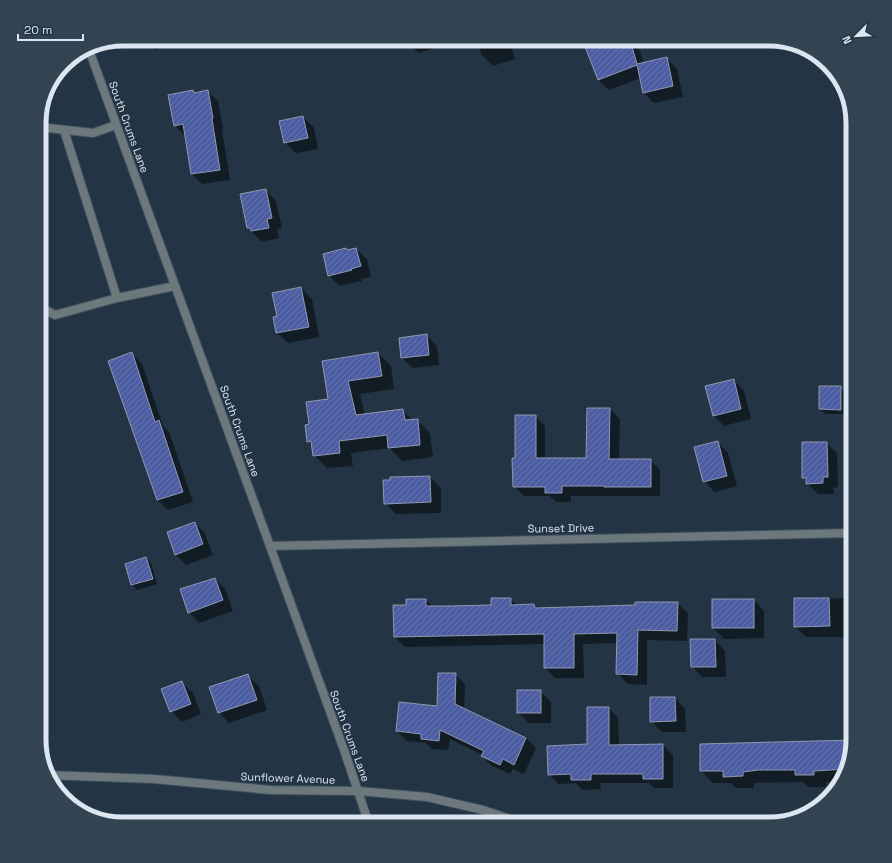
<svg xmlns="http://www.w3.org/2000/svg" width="892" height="863" font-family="'Space Grotesk',sans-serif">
<defs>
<pattern id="building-hatch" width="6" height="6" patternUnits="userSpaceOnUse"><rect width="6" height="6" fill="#4d5da2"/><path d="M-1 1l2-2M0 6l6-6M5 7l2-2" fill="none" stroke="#6674af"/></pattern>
</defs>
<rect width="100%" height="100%" fill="#233544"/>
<g fill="#0007">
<path d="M145 39H185L156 50Z"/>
<path d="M217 39H227L220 42Z"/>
<path d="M406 39H444L446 45 418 53Z"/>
<path d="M477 39H509L515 59 493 66 481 54Z"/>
<path d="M583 39H616L618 44 629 41 640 51 644 63 666 58 677 69 683 97 654 103 644 93 641 78 609 90 598 80Z"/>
<path d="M760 39H774L784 42 769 48Z"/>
<path d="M193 91 195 93 207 91 218 101 223 129H222L230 180 202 184 192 174 186 136 175 126Z"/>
<path d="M303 117 314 128 318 149 296 153 285 143 281 122Z"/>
<path d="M266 190 276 201 282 228 277 229 279 238 262 242 248 228Z"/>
<path d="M346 249 348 251 356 249 367 259 371 277 361 279 362 281 339 286 329 275Z"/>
<path d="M301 288 312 299 319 337 288 343 277 333Z"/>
<path d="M426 335 437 346 439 365 413 368 402 358Z"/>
<path d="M131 353 142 364 163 426 169 432 193 502 168 510 158 500Z"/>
<path d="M378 353 391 366 394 389 360 394 365 415 403 411 413 421 417 420 430 433 433 457 402 461 390 448 351 453 353 466 327 468 314 455 313 446 308 441 310 425 329 400 323 361Z"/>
<path d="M734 380 744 391 751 419 724 426 714 416Z"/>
<path d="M840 387 845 393 846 414H825L820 409Z"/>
<path d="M610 409 620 419 619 460H650L660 470V496H571V502H556L550 496H524L514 486 516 459 535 416 545 426V459H587Z"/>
<path d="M718 442 728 453 737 486 715 492 704 481Z"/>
<path d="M826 443 837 453 838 487 833 488 834 494H818L807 483V481L803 477Z"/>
<path d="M430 477 441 488V513L396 514 385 503 391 481Z"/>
<path d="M195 523 205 534 213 555 186 565 175 554Z"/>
<path d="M146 558 151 563 157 584 137 590 132 585 126 564Z"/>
<path d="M215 579 225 589 233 611 199 623 189 612Z"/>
<path d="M853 598V637H806L795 627V599Z"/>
<path d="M510 599 517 605H534L538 609 636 606 677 603 688 613 687 641 647 640V685L628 684 618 674V643L583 644 584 678H555L545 668V644L405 647 395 637 407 606 426 600 433 607 492 606Z"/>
<path d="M754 600 764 611V638L724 639 713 628Z"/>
<path d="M715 640 725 651 726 677H702L692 666Z"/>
<path d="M455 674 465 684 464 710 526 738 536 748 524 774 513 769 510 774 492 766 482 756 483 755 450 739 448 750 432 749 426 743 407 741 397 731 438 708Z"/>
<path d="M248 676 259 686 267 710 229 723 219 712Z"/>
<path d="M182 683 193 693 201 714 182 722 171 711Z"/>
<path d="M540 691 551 702V723H529L518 713Z"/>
<path d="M675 698 685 709 686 732H662L651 721Z"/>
<path d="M609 708 618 718 619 746 663 745 673 755V788H654L649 783H600L601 789 582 790 576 783 559 784 549 775 588 745Z"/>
<path d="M853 741 847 772 840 782H826V787H808L803 782 754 783V788H736L731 783H713L701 771V745Z"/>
</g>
<g fill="url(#building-hatch)" stroke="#9198b0">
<path d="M582 39H610L612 45 630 40 637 64 667 57 673 86 643 93 637 65 598 80Z"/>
<path d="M193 90 194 93 208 90 213 118 212 119 220 170 191 174 183 124 174 126 168 95Z"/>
<path d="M303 116 308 138 284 143 279 121Z"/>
<path d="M266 189 272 218 267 219 269 228 251 231 250 228H247L240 194Z"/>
<path d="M346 248 347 250 356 248 361 266 351 269 352 270 328 276 323 254Z"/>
<path d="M301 287 309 327 276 333 273 317 277 316 272 293Z"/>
<path d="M427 334 429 355 401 358 399 338Z"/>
<path d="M132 352 155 422 159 420 183 492 157 500 108 361Z"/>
<path d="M378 352 382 376 348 381 356 415 403 409 405 420 418 419 420 445 388 448 387 435 339 441 340 453 313 456 311 441 307 442 305 425 309 424 306 402 328 399 322 361Z"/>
<path d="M734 379 741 409 713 416 705 386Z"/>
<path d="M819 386H841V410L819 409Z"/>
<path d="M587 408H610L609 459H651V487H604V486H562V493H545V487H513L512 458H515V415H536V458H586Z"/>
<path d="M718 441 727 476 703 482 694 447Z"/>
<path d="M802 442H827L828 477H823V483L806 484V478H802Z"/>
<path d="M430 476 431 502 384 504 383 480H390V477Z"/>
<path d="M195 522 203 544 175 555 167 532Z"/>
<path d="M146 557 153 579 131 585 125 564Z"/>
<path d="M215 578 223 600 188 613 180 589Z"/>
<path d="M491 598H511V605L534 604 535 608 635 605V602H678L677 631 638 630 637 675 616 674 617 633 574 634V668H544V634L394 637 393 605H406V599H426V606H449L491 605Z"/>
<path d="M794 598H829L830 626 794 627Z"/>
<rect x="712" y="599" width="42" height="29"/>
<path d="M690 639H715L716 667H691Z"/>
<path d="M438 673H456L455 704 526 738 514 765 503 759 500 765 481 756 484 751 440 730 439 741 421 739V734L396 731 399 702 437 706Z"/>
<path d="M248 674 257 700 218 713 209 687Z"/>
<path d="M182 681 191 704 170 712 161 689Z"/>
<rect x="517" y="690" width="24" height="23"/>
<path d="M650 697H675L676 721 650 722Z"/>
<path d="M587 707H609V745L663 744V779H643V774H591V780H571V774L548 775 547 746 587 744Z"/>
<path d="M853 740 847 769 814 771V775H795V770H758L743 772V776L723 777V771H700V744Z"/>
</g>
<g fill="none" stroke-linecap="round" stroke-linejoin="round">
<defs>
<g id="lane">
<path d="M39 127 93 133 116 125"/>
<path d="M64 130 117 298 175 286"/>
<path d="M39 298 42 308 55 315 117 298"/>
</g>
<g id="street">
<path d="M88 47 270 546 344 750 369 824"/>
<path d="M270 546 853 533"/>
<path d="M47 775 154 779 271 790 358 791 427 797 483 810 525 824"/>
</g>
</defs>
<use href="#lane" stroke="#405160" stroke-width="10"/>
<use href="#street" stroke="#405160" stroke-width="10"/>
<use href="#lane" stroke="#6c787c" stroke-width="8"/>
<use href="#street" stroke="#6c787c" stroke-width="8"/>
</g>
<g text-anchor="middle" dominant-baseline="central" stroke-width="3" stroke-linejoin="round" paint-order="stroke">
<g font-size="11" fill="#dbe6f0" stroke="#233544">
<text transform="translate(129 127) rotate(70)">South Crums Lane</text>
<text transform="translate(240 431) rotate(70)">South Crums Lane</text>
<text transform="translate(561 528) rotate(-1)">Sunset Drive</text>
<text transform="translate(350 736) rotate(70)">South Crums Lane</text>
<text transform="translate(288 778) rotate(2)">Sunflower Avenue</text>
</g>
</g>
<path d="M0 0H892V863H0ZM123 46H769A77 77 0 0 1 846 123V740A77 77 0 0 1 769 817H123A77 77 0 0 1 46 740V123A77 77 0 0 1 123 46Z" fill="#324352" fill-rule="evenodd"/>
<path fill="none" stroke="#dbe6f0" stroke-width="5" d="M123 46H769A77 77 0 0 1 846 123V740A77 77 0 0 1 769 817H123A77 77 0 0 1 46 740V123A77 77 0 0 1 123 46Z"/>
<g transform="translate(856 36) rotate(246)" stroke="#233544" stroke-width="3" paint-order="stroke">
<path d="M0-3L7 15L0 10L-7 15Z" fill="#dbe6f0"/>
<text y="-6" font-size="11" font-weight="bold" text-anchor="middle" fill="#dbe6f0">N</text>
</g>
<path d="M18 34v6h65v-6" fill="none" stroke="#dbe6f0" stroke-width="2"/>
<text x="24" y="34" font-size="12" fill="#dbe6f0" stroke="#233544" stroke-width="3" paint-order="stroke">20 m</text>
</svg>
